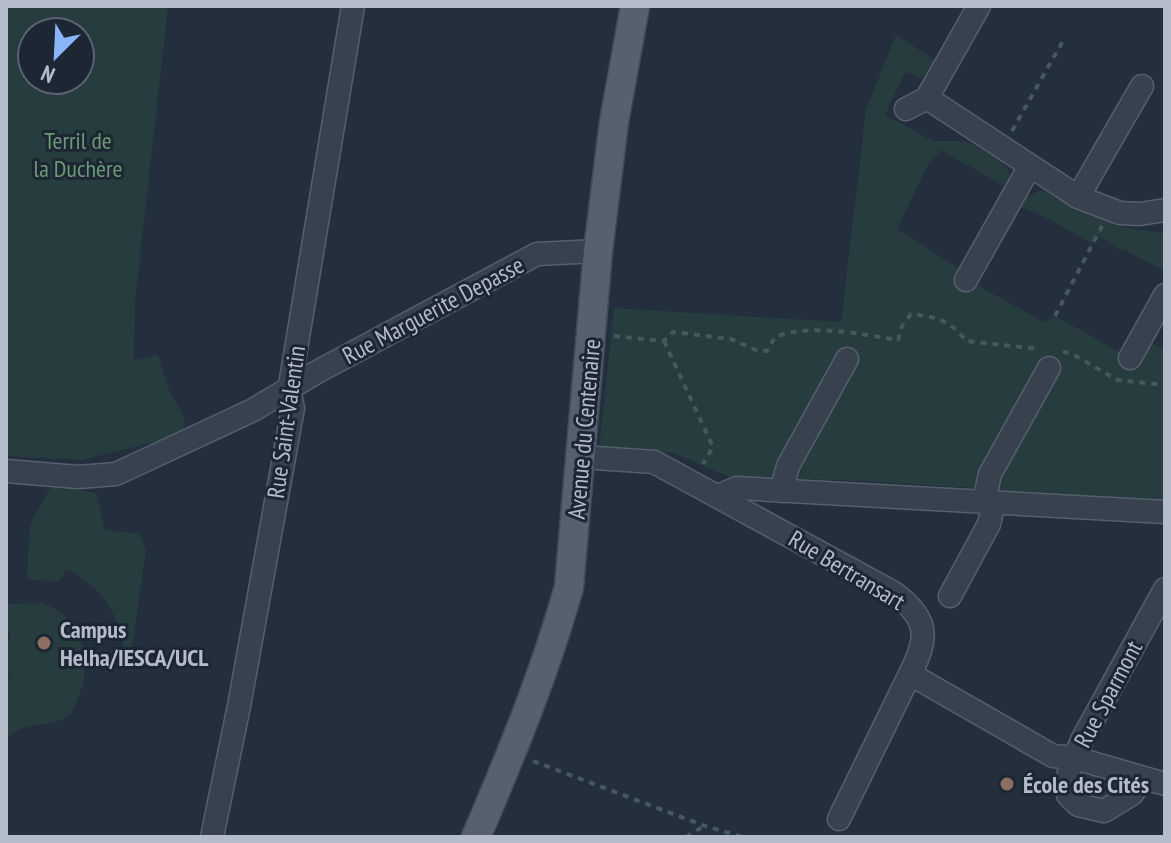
<svg xmlns="http://www.w3.org/2000/svg" width="1171" height="843" font-family="'PT Sans Narrow',sans-serif">
<rect width="100%" height="100%" fill="#242f3e"/>
<g fill="#263c3f" fill-rule="evenodd">
<path d="M6 6H168L135 302 134 360 158 355 168 388 185 419 183 435 81 460 6 456ZM32 32H80V80H32Z"/>
<path d="M896 35 938 62 921 78 905 72 885 115 933 141H964L981 149 1002 162 1010 174 1004 186 941 150 928 165 897 229 963 271 967 280 1044 322 1055 316 1130 358 1146 342 1165 348V501L1097 508 978 488 839 480 731 478 674 453 599 449 614 308 841 322 866 110Z"/>
<path d="M1042 190 1117 226 1160 233 1165 230V271L1125 250 1119 249 1098 235 1093 244 1041 215 1018 206 1026 197Z"/>
<path d="M52 485 96 493 105 530 139 534 146 550 130 662H125C121 619 107 589 66 569L59 582 27 579 30 524Z"/>
<path d="M41 603C79 614 94 657 80 693 77 700 75 710 69 715 51 729 29 719 6 738V683L10 671 6 669V650L11 633 6 631V604Z"/>
<path d="M1096 775 1123 785 1107 800 1089 801 1074 788 1081 778Z"/>
</g>
<g fill="none" stroke-linecap="round" stroke-linejoin="round">
<defs>
<g id="minor">
<path d="M927 98 979 6"/>
<path d="M906 109 927 98 1078 197 1120 213 1140 214 1165 210"/>
<path d="M1078 197 1142 86"/>
<path d="M966 280 1030 166"/>
<path d="M1130 358 1165 295"/>
<path d="M581 457 654 462 894 593C929 619 929 637 910 674"/>
<path d="M6 471 78 477 116 474 253 410 317 372 537 254 598 251"/>
<path d="M781 491 788 466 847 359"/>
<path d="M718 496 737 488 1165 512"/>
<path d="M984 502 990 474 1049 368"/>
<path d="M950 596 989 524 994 502"/>
<path d="M1142 779 1132 794 1104 811 1078 805 1068 795 1069 771 1083 738 1165 589"/>
<path d="M839 819 910 674 1053 756 1075 758 1165 784"/>
<path d="M212 837 239 706 293 408 289 391 353 6"/>
</g>
<path id="major" d="M476 837C511 755 545 673 569 587L598 251 614 122 635 6"/>
</defs>
<use href="#minor" stroke="#565f6c" stroke-width="25"/>
<use href="#major" stroke="#414a57" stroke-width="31"/>
<g stroke="#44595c" stroke-width="4" stroke-dasharray="6 6" stroke-linecap="butt">
<path d="M1012 131 1064 39"/>
<path d="M1055 316 1102 226"/>
<path d="M614 336 664 341 673 332 731 339 756 350 767 351 775 337C812 323 859 334 898 340L902 326 911 314C934 316 952 321 966 341L1039 349"/>
<path d="M664 341 713 447 703 464"/>
<path d="M1063 352 1071 353 1117 380 1165 385"/>
<path d="M533 761 705 826 743 837"/>
<path d="M686 837 704 826"/>
</g>
<use href="#minor" stroke="#38414e" stroke-width="22"/>
<use href="#major" stroke="#56606e" stroke-width="28"/>
</g>
<g fill="#8d6e63" stroke="#1d2633" stroke-width="3">
<circle cx="44" cy="643" r="8"/>
<circle cx="1007" cy="784" r="8"/>
</g>
<g text-anchor="middle" dominant-baseline="central" stroke-width="6" stroke-linejoin="round" paint-order="stroke">
<g font-size="24" fill="#6b9a76" stroke="#1d2633">
<text x="78" y="140">Terril de<tspan x="78" dy="28">la Duchère</tspan></text>
</g>
<g font-size="24" fill="#b4bcc9" stroke="#1d2633">
<text transform="translate(433 310) rotate(-28)">Rue Marguerite Depasse</text>
<text transform="translate(286 422) rotate(-82)">Rue Saint-Valentin</text>
<text transform="translate(584 429) rotate(-85)">Avenue du Centenaire</text>
<text transform="translate(847 570) rotate(31)">Rue Bertransart</text>
<text transform="translate(1108 694) rotate(-62)">Rue Sparmont</text>
</g>
<g font-size="24" font-weight="bold" fill="#b4bcc9" stroke="#1d2633" text-anchor="start">
<text x="60" y="629">Campus<tspan x="60" dy="28">Helha/IESCA/UCL</tspan></text>
<text x="1023" y="784">École des Cités</text>
</g>
</g>
<rect width="1171" height="843" fill="none" stroke="#b4bcc9" stroke-width="16"/>
<g transform="translate(56 56) rotate(204)"><circle r="38" fill="#1d2633" stroke="#59626f" stroke-width="2"/>
<path d="M0-6L14 30L0 20L-14 30Z" fill="#8ab4f8"/>
<text y="-12" font-size="22" font-weight="bold" text-anchor="middle" fill="#b4bcc9">N</text>
</g>
</svg>
